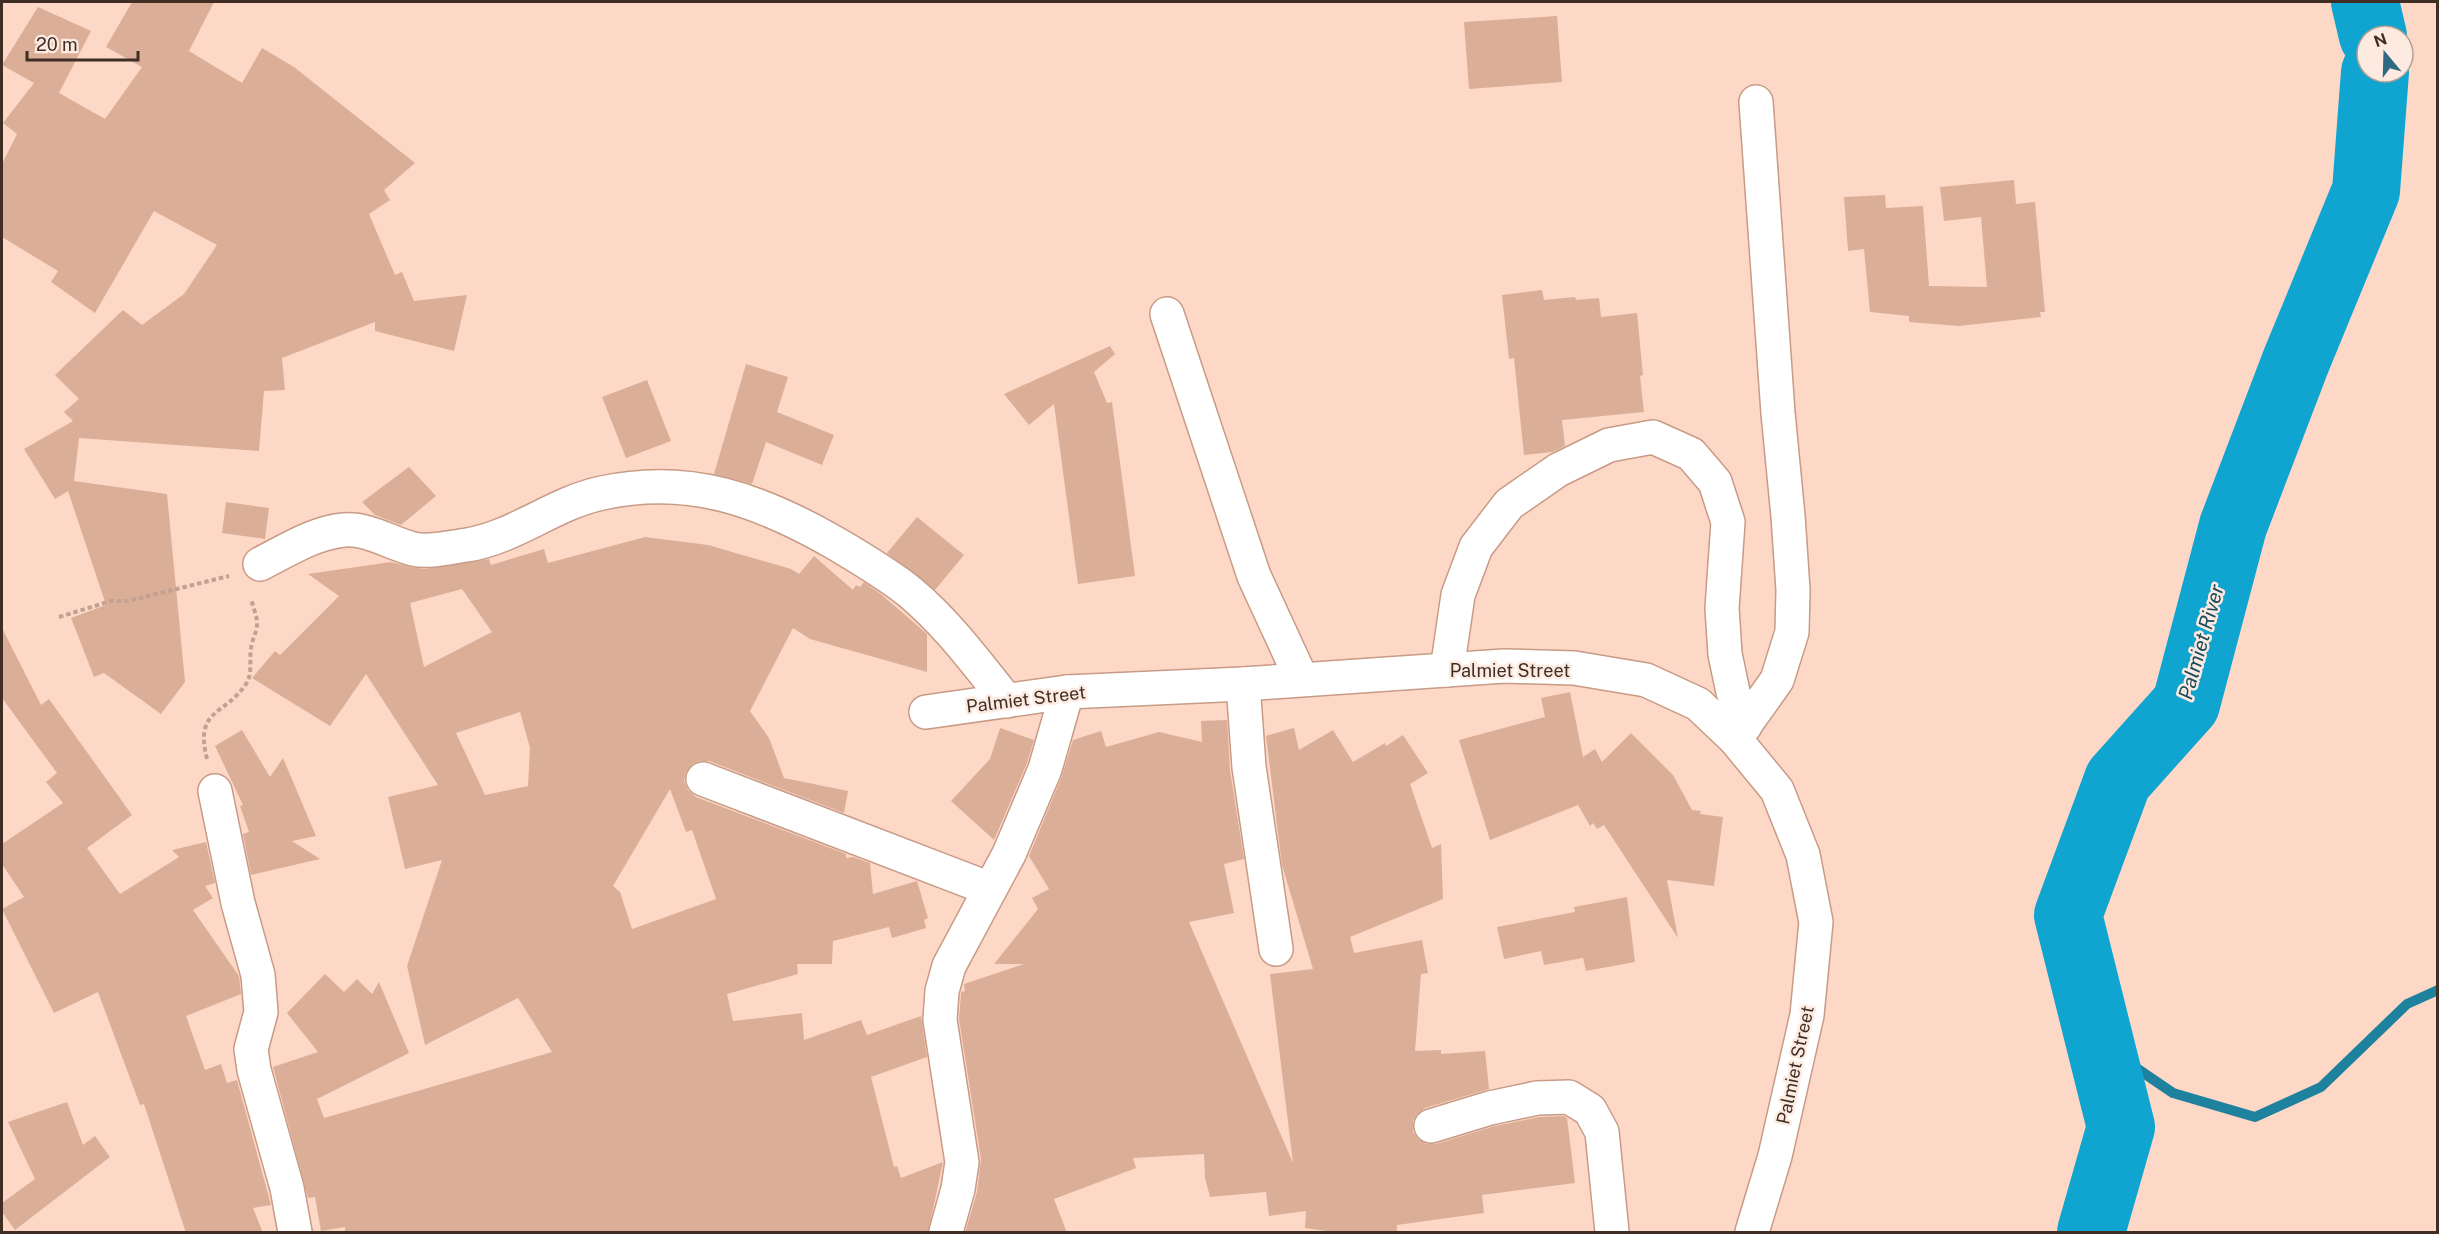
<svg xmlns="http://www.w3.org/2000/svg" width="2439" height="1234" font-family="'Public Sans',sans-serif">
<rect width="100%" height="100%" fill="#fed8c6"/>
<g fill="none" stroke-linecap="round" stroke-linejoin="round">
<path stroke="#1e819d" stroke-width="10" d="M2101 1044 2173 1093 2255 1117 2321 1087 2407 1004 2438 990"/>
<g stroke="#10a4d1" stroke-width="68">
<path d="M2365 2 2373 36"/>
<path d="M2091 1232 2121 1127 2068 915 2118 780 2186 704 2233 526 2296 361 2366 191 2375 72"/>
</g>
</g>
<g fill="#dbae98" fill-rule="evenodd">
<path d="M132 2H214L189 51 242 83 262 48 294 67 415 163 384 190 390 200 369 214 395 275 402 272 414 301 467 295 454 351 375 331V322L282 358 285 390 264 391 259 451 79 438 74 481 167 494 185 682 161 714 104 673 94 677 71 618 106 605 68 491 55 499 24 449 73 421 64 412 79 399 55 375 123 310 142 325 184 294 217 245 154 211 95 313 51 282 58 271 2 237V164L17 134 3 123 34 83 2 65 38 7 91 31 59 93 105 119 142 67 106 47Z"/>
<path d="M1557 16 1562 82 1469 89 1464 22Z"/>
<path d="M2014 180 2016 204 2035 202 2045 312H2040L2041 317 1959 326 1909 322V316L1870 312 1864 249 1848 251 1844 197 1885 195 1886 208 1923 206 1929 286 1987 287 1981 217 1944 221 1940 187Z"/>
<path d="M1542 290 1544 300 1575 297 1576 300 1599 298 1601 317 1637 313 1643 375 1640 376 1644 412 1562 420 1565 446 1552 452 1524 455 1514 358 1509 359 1502 295Z"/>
<path d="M1110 346 1115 354 1094 372 1107 403 1112 402 1135 576 1078 584 1054 404 1029 425 1004 394Z"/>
<path d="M746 364 788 377 777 412 834 435 822 465 766 442 752 484 714 474Z"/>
<path d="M647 380 671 441 626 458 602 397Z"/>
<path d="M409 467 436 496 401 525 375 515 362 502Z"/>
<path d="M226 502 269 508 265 539 222 533Z"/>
<path d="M917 517 964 555 935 590 887 553Z"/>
<path d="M645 537 708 545 791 569 799 574 814 556 853 590 856 585 860 587 864 582 882 595 927 634V672L810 639 793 628 750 711 769 738 784 778 848 791 844 813 709 761H699L692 764 686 772 684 781 688 790 696 797 846 854V858L853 857 870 863 873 894 917 881 928 918 924 920 926 928 892 938 889 927 833 941 832 964H797L798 974 727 994 733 1021 802 1013 804 1040 861 1020 867 1035 921 1016 927 1057 871 1077 894 1167 897 1166 901 1178 943 1162 928 1233H345V1227L321 1231 315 1197 308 1198 273 1067 318 1052 287 1013 325 974 344 992 357 979 372 994 379 982 409 1053 317 1099 324 1118 552 1052 518 998 425 1045 407 966 442 860 405 869 388 797 438 785 366 674 330 726 252 678 275 651 280 655 339 596 308 574 391 562 410 567 425 569 489 559 491 565 544 549 548 563ZM462 589 492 632 424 667 410 603ZM520 712 530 748 528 786 485 795 456 733ZM670 789 686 832 692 830 716 899 632 929 620 892 613 886Z"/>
<path d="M2 628 41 705 49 699 132 815 87 848 120 894 179 857 172 850 206 842 215 883 205 886 213 898 193 910 239 976 241 994 186 1016 205 1070 221 1064 227 1083 237 1080 271 1205 253 1208 263 1233H186L144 1104 140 1105 98 992 54 1013 2 909 24 897 2 864V844L63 803 46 782 57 773 2 698Z"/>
<path d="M1570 692 1583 757 1595 749 1602 762 1631 733 1673 775 1692 810 1701 811 1700 814 1723 817 1714 886 1667 880 1678 938 1604 825 1597 829 1593 823 1590 826 1578 805 1490 840 1459 740 1545 717 1541 698Z"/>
<path d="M1227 720 1230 770 1244 859 1224 864 1234 913 1189 922 1293 1163 1270 974 1313 969 1282 865 1266 736 1294 728 1299 750 1333 730 1353 762 1385 743 1386 746 1403 735 1428 773 1410 784 1432 848 1441 844 1443 899 1350 937 1354 953 1422 940 1428 973 1421 974 1415 1051 1441 1050V1054L1485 1051 1489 1089 1425 1108 1417 1114 1413 1121V1132L1418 1139 1426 1144H1436L1495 1126 1539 1117 1564 1116 1567 1118 1575 1183 1482 1195 1484 1213 1397 1225V1232L1341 1233 1305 1228 1306 1211 1269 1216 1266 1192 1210 1197 1205 1178 1204 1154 1133 1158 1136 1168 1054 1199 1067 1233H965L977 1192 981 1159 959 1019 961 994V992L965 991 964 984 1024 964H994L1038 909 1032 898 1049 889 1029 856 1062 776 1073 740 1101 731 1106 747 1159 732 1202 742 1201 721Z"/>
<path d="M1000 728 1034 740 1027 763 994 840 951 801 990 759Z"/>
<path d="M242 730 270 777 283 758 316 836 292 841 320 859 251 875 243 834 249 832 240 806 243 805 215 746Z"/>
<path d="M1627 897 1635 962 1586 971 1583 958 1544 965 1541 951 1504 959 1497 927 1575 912 1574 907Z"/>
<path d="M67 1102 83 1145 95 1136 110 1157 15 1230 2 1212V1203L35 1179 8 1122Z"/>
</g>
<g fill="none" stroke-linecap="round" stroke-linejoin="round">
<defs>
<g id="minor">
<path d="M1167 314 1254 576 1301 678"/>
<path d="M260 564C286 551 313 533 344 530 368 528 390 543 413 549 429 553 451 547 467 545 516 537 554 503 602 493 690 474 760 500 835 543 860 558 888 574 911 593 948 624 977 664 1007 701"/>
<path d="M1447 670 1458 595 1476 547 1509 504 1558 470 1609 445 1653 437 1691 454 1715 482 1728 522 1722 608 1725 654 1733 692 1745 726"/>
<path d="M1243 684 1249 767 1276 949"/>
<path d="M926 712 1067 692 1243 684 1504 666 1574 668 1646 680 1698 704 1735 739 1777 790 1803 855 1816 922 1807 1015 1775 1156 1752 1232"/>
<path d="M1735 739 1777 680 1792 632 1793 590 1788 516 1778 413 1756 102"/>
<path d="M703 779 990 889"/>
<path d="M215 791 238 903 258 975 261 1012 251 1049 254 1070 287 1188 295 1232"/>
<path d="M1431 1126 1490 1108 1537 1098 1569 1097 1590 1110 1602 1132 1612 1232"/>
<path d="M946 1232 958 1189 962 1162 940 1020 942 991 949 966 1009 854 1045 769 1067 692"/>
</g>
</defs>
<use href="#minor" stroke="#c79b85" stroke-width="36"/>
<g stroke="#c1a192" stroke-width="4" stroke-dasharray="4.5 3" stroke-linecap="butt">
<path d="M59 617 111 601H128L229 576"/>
<path d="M207 759C194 708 225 716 246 684 253 673 249 660 251 648 252 639 258 631 257 621 256 614 253 606 251 599"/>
</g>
<use href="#minor" stroke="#fff" stroke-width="33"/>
</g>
<g text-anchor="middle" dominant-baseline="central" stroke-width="5" stroke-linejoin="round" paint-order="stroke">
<g font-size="18" fill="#402e25" stroke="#fdeae1">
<text x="1510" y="670">Palmiet Street</text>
<text transform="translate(1026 699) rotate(-7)">Palmiet Street</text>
<text transform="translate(1795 1065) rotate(-78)">Palmiet Street</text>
</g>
<g font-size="20" font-style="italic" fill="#184b5f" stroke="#fdeae1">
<text transform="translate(2201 642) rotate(-74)">Palmiet River</text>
</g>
</g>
<rect width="2439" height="1234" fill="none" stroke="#402e25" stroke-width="6"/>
<g transform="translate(2385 54) rotate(341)"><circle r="28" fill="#fdeae1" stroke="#b19f96" stroke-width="1.5"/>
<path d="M0-4.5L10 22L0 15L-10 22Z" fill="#2e6a81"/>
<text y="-9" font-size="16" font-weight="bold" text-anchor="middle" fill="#402e25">N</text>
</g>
<path d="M27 51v9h111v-9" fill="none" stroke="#402e25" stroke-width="3"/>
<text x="36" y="51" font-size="18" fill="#402e25" stroke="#fdeae1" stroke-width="4.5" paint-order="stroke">20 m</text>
</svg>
